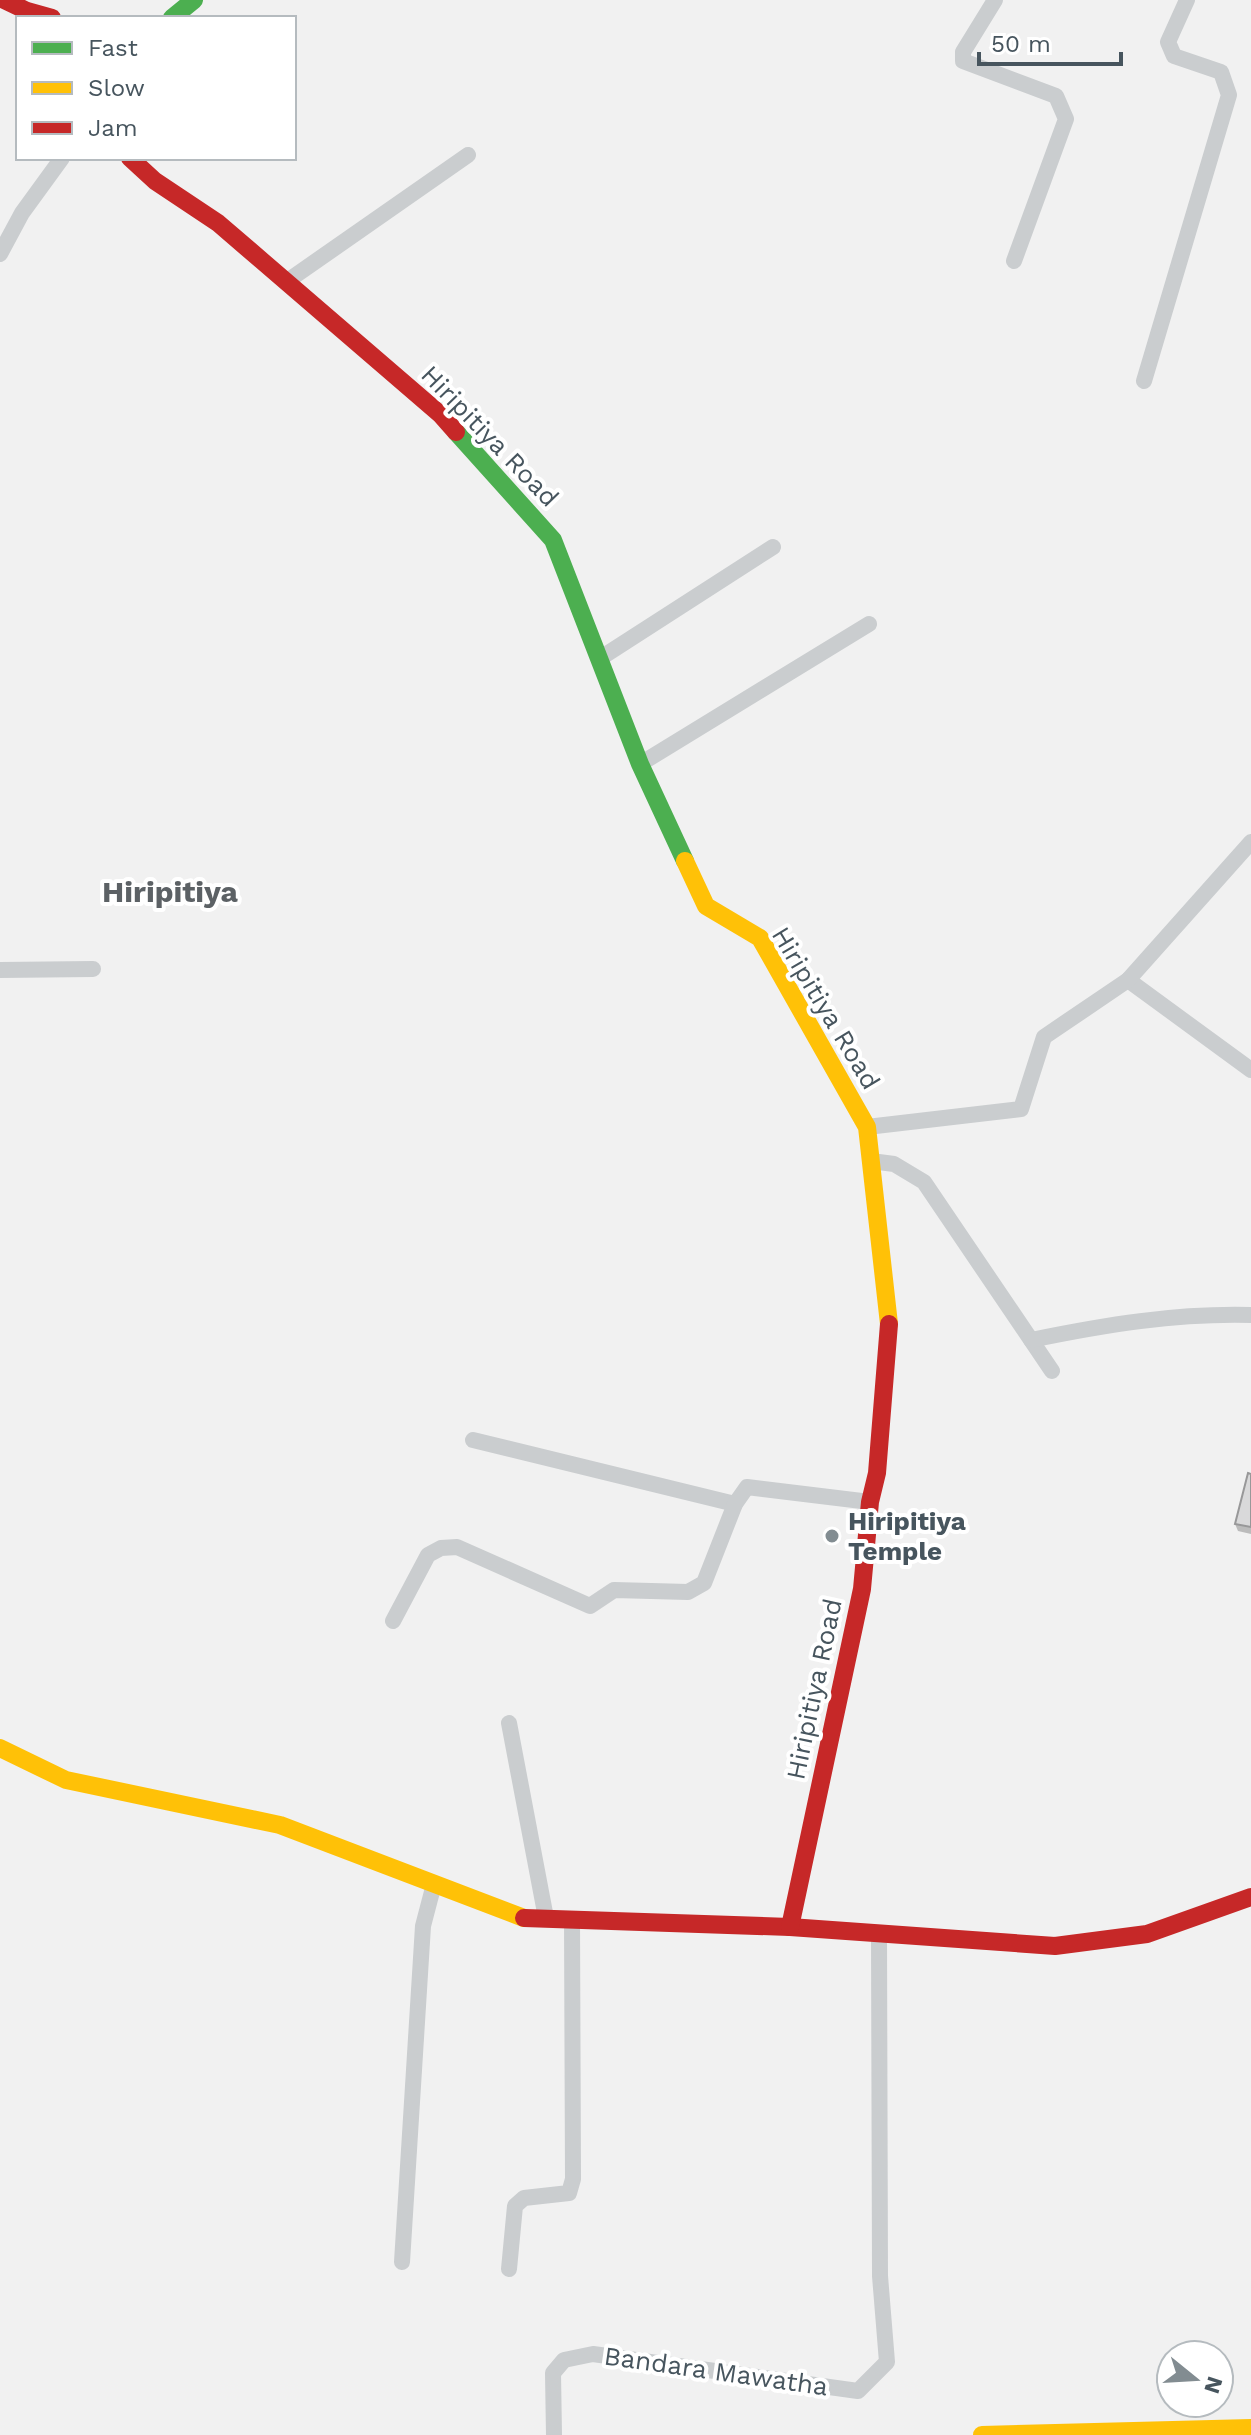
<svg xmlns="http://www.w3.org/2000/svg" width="1251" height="2435" font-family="'Work Sans',sans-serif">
<rect width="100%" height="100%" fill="#f1f1f1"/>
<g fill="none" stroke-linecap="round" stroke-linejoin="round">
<g stroke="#cacdcf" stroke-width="16">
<path d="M995 0 963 52V61L1056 96 1066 119 1014 261"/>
<path d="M0 254 22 213 62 158"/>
<path d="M286 282 468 155"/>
<path d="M1144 381 1229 95 1221 72 1174 56 1168 42 1187 0"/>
<path d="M599 659 773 547"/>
<path d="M640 764 869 624"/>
<path d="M0 970 93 969"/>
<path d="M1128 980 1251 1070"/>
<path d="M867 1127 1021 1109 1044 1037 1128 980 1251 842"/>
<path d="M871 1161 894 1164 924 1182 1052 1371"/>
<path d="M1031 1340C1104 1325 1176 1313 1251 1315"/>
<path d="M473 1440 735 1504"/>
<path d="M393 1621 428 1555 441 1548 457 1547 590 1606 614 1590 688 1592 704 1583 735 1504 747 1487 870 1502"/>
<path d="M509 1723 546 1918"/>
<path d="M402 2262 423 1926 434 1884"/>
<path d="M509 2269 515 2206 524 2198 569 2193 573 2179 572 1919"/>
<path d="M554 2435 553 2373 564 2360 593 2354 858 2391 887 2362 880 2276 879 1935"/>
</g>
<g stroke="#4caf50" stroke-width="18">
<path d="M172 18 194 0"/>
<path d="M456 432 553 540 640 764 685 861"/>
</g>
<g stroke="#ffc107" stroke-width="18">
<path d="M685 861 706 906 760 938 867 1127 889 1324"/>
<path d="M0 1748 66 1780 280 1825 524 1918"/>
<path d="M982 2435 1251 2428"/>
</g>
<g stroke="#c62828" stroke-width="18">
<path d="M4 0 27 11 52 18"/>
<path d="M130 158 155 181 218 223 441 415 456 432"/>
<path d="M524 1918 790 1927 1055 1946 1147 1934 1251 1897"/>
<path d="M790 1927 862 1589 870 1502 877 1473 889 1324"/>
</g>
</g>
<path fill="#bbb" d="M1251 1474V1534L1238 1531 1235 1524Z"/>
<path fill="#d9d9da" stroke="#989899" stroke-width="2" d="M1248 1473 1251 1474V1527L1235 1524Z"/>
<circle fill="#828c91" stroke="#fff" stroke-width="3" cx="832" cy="1536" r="8"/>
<g text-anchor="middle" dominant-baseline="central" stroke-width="8" stroke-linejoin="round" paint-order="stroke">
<g font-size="26" fill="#47555e" stroke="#fff">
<text transform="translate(490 436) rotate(46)">Hiripitiya Road</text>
<text transform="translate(826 1008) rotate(59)">Hiripitiya Road</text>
<text transform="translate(814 1689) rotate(-78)">Hiripitiya Road</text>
<text transform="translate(716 2371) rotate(8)">Bandara Mawatha</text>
</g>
<g font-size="26" font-weight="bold" fill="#47555e" stroke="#fff" text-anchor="start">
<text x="848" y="1521">Hiripitiya<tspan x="848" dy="30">Temple</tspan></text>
</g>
<g font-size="30" font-weight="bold" fill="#5c6165" stroke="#fff">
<text x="170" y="891">Hiripitiya</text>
</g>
</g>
<rect x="16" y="16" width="280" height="144" fill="#ffffff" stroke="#b5bbbf" stroke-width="2"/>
<rect x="32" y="42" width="40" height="12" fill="#4caf50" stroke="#b5bbbf" stroke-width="2"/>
<text x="88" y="56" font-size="24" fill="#47555e">Fast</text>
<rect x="32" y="82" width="40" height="12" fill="#ffc107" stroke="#b5bbbf" stroke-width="2"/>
<text x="88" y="96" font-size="24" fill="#47555e">Slow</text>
<rect x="32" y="122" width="40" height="12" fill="#c62828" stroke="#b5bbbf" stroke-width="2"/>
<text x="88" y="136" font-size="24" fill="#47555e">Jam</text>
<g transform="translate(1195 2379) rotate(108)"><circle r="38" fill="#ffffff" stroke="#b5bbbf" stroke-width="2"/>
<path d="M0-6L14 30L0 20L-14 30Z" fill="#828c91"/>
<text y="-12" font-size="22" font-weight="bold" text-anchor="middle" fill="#47555e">N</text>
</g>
<path d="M979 52v12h142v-12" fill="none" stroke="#47555e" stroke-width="4"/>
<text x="991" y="52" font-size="24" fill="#47555e" stroke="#ffffff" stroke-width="6" paint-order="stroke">50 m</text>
</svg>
